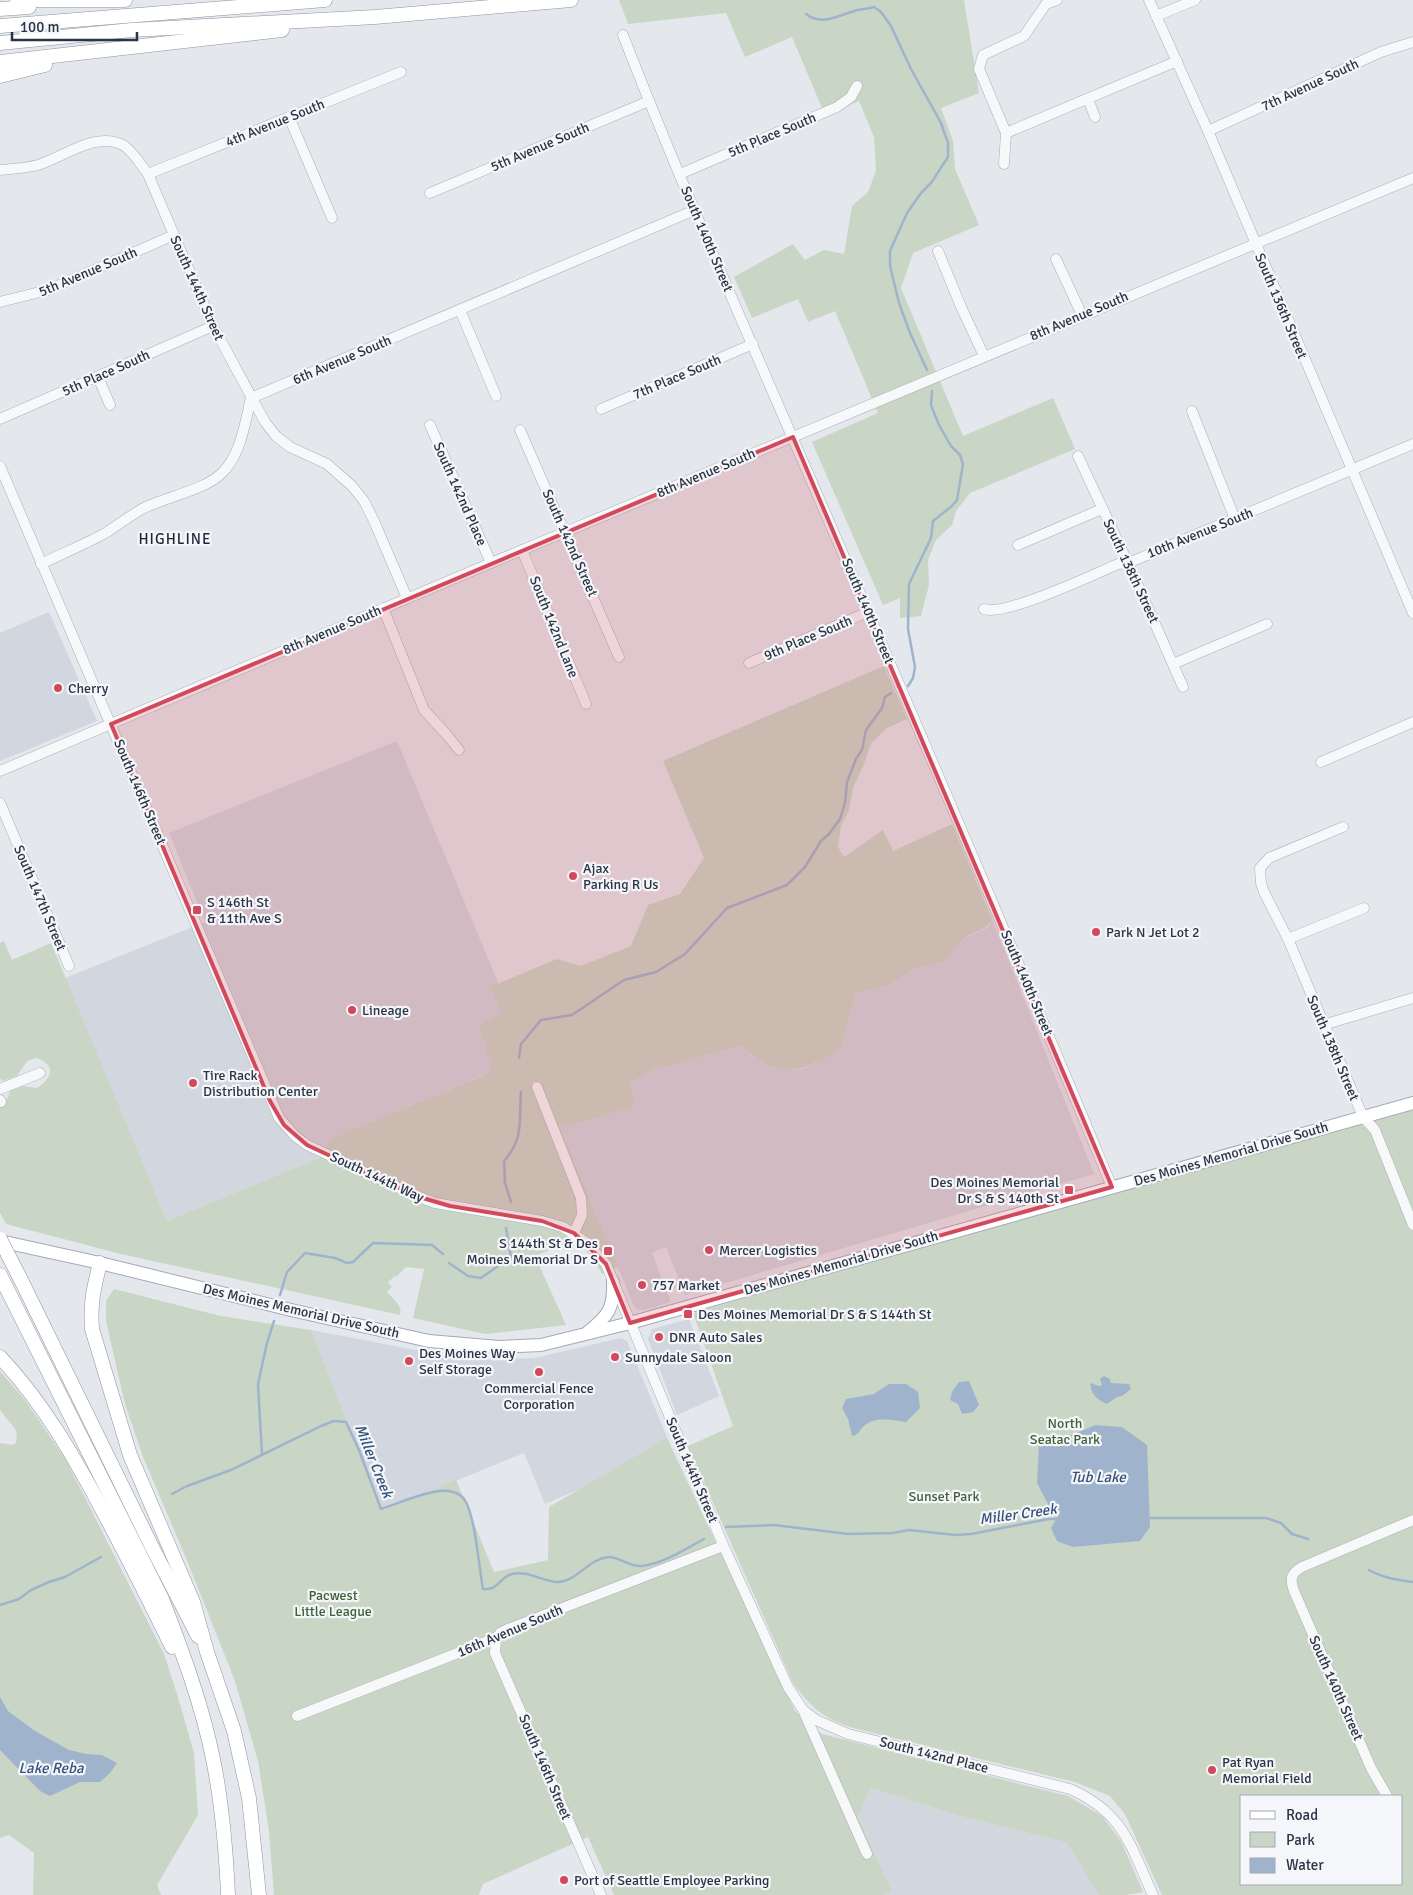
<svg xmlns="http://www.w3.org/2000/svg" width="1413" height="1895" font-family="Signika,sans-serif">
<rect width="100%" height="100%" fill="#e4e7ec"/>
<g fill="#d2d6de">
<path d="M49 612 97 721 0 761V633Z"/>
<path d="M397 741 529 1056 332 1138 319 1158 167 1221 65 978 205 922 169 833Z"/>
<path d="M992 919 1094 1174 685 1295 666 1247 652 1253 671 1302 644 1310 637 1309 634 1306 559 1125H571L631 1108 635 1101 630 1083 653 1070 741 1046 752 1056 772 1067 787 1070 802 1069 816 1063 840 1049 856 993 890 985 914 969 948 960 954 947 965 938 987 928Z"/>
<path d="M689 1319 719 1396 677 1415 648 1339 652 1329Z"/>
<path d="M311 1330 452 1357 485 1360 535 1358 621 1338 627 1341 672 1449 545 1504 524 1453 383 1510Z"/>
<path d="M871 1788 959 1816 1067 1843 1099 1895H882L892 1891 858 1815Z"/>
</g>
<g fill="#c9d6c5" fill-rule="evenodd">
<path d="M619 0H964L979 93 941 108 953 141 955 169 979 225 913 253 901 288 963 436 1053 398 1075 449 970 493 956 511 952 525 936 540 928 560 929 585 921 616 900 618V598L883 605 812 442 878 413 835 311 808 322 798 299 752 318 734 277 793 244 805 260 824 250 844 254 852 206 868 192 876 171 874 137 859 101 825 115 792 37 745 57 726 13 628 24Z"/>
<path d="M884 666 907 719 887 728 871 743 864 764 853 788 849 810 841 826 838 847 844 857 883 830 893 851 952 824 992 919C985 932 977 930 966 937 957 943 952 951 948 960L914 969 890 985 856 993 840 1049C800 1074 779 1080 741 1046L653 1070 630 1083 635 1101 631 1108 571 1125H559L618 1267 602 1274 581 1237 535 1256 566 1325 485 1334 413 1318 424 1269 406 1267 396 1277 395 1276 388 1282 392 1287 387 1292C393 1299 403 1305 400 1315L121 1254 6 1224 0 1213V1102L8 1098 10 1090 23 1086 37 1088C53 1078 56 1064 36 1058L27 1061 17 1076 2 1081 0 1079V943L4 941 12 960 51 943 167 1221 319 1158 332 1138 487 1074 494 1059 487 1056 486 1046 479 1030 483 1022 502 1013 490 987 557 959 581 966 631 946 648 905 680 894 704 858 663 761Z"/>
<path d="M1413 1108V1895H1162L1125 1814 1110 1796 1075 1782 853 1728C822 1718 812 1708 793 1683L688 1446 733 1426 693 1313ZM1292 1586 1299 1589 1361 1734ZM1242 1796H1402V1884H1242Z"/>
<path d="M114 1289 221 1316 311 1330 380 1503 385 1508 384 1510 456 1480 494 1572 548 1560 549 1507 667 1438 795 1711 822 1734 1068 1796 1102 1816 1121 1841 1143 1892 1126 1895H1099L1067 1843 959 1816 871 1788 858 1816 892 1891 882 1895H614L588 1837 483 1884 479 1895H274L269 1831 258 1761 235 1681 186 1558 143 1457 125 1404 106 1321V1301Z"/>
<path d="M0 1371 25 1400 66 1460 164 1654 177 1694 194 1753 198 1815 157 1885 161 1895H33L34 1853 9 1835 0 1838V1443L12 1445 16 1443 17 1434 15 1429 0 1410Z"/>
</g>
<g fill="#9fb4cc">
<path d="M1104 1376 1110 1379 1111 1383 1129 1384 1131 1389 1122 1396 1117 1397 1107 1404C1097 1400 1091 1394 1090 1383L1099 1386 1102 1385 1100 1379Z"/>
<path d="M969 1381 979 1405 973 1412 962 1414 958 1404 950 1400 952 1392 959 1382Z"/>
<path d="M889 1384H906L918 1392 920 1408 906 1422C893 1420 874 1416 864 1426 859 1430 859 1435 852 1436L848 1419 842 1408 846 1399 874 1394Z"/>
<path d="M1095 1425 1122 1427 1147 1445 1150 1527 1140 1541 1073 1547 1057 1541 1051 1528 1061 1511 1049 1506 1037 1483 1039 1443 1050 1436H1070Z"/>
<path d="M0 1697 8 1711 35 1731 69 1750 87 1754 102 1755 117 1763 110 1773 100 1782H80L50 1796 40 1791 0 1750Z"/>
</g>
<g fill="none" stroke-linecap="round" stroke-linejoin="round">
<g stroke="#9fb4cc" stroke-width="2.5">
<path d="M806 14C821 26 838 16 854 11 860 9 867 9 874 7L881 12 891 26 911 69 941 123 948 143V157L931 183 921 193 907 213 890 251V266L899 303 910 333 927 370"/>
<path d="M908 686 913 678 915 667 908 629 909 584 931 538 933 521 952 506 957 500 963 464 960 455 951 446 939 425 931 405 932 391"/>
<path d="M519 1058 521 1044 541 1020 572 1015 624 980 656 972 685 954 727 908 787 885 805 867 821 841 829 834 840 819 845 803 847 782 856 759 862 750 866 730 882 708 885 697 891 693"/>
<path d="M511 1202 505 1183 504 1161C524 1139 519 1120 521 1092"/>
<path d="M449 1263 468 1276 481 1278 511 1257 506 1228"/>
<path d="M280 1295 287 1272 305 1253 335 1258 347 1263 353 1262 373 1243 432 1245 443 1254"/>
<path d="M262 1454 258 1384 267 1343 274 1321"/>
<path d="M172 1494 187 1486 231 1470 321 1426 334 1421 346 1422 359 1450 381 1509C400 1503 420 1493 440 1491 448 1490 459 1492 464 1499 475 1513 479 1568 483 1589 499 1591 499 1577 512 1574 527 1570 542 1581 557 1582 577 1582 588 1559 608 1557 618 1556 629 1567 641 1566 663 1564 685 1549 704 1539"/>
<path d="M1148 1518H1266L1281 1523 1292 1534 1308 1539"/>
<path d="M726 1527 774 1525 849 1534 893 1533 909 1530 955 1535 971 1534 1049 1519H1058"/>
<path d="M1369 1570C1383 1578 1398 1580 1413 1582"/>
<path d="M0 1605 19 1599 31 1590 49 1582 65 1577 101 1557"/>
</g>
<defs>
<g id="minor">
<path d="M1149 0 1208 131 1413 613"/>
<path d="M1156 16 1195 0"/>
<path d="M623 35C682 187 749 337 814 487 915 720 1015 953 1112 1187"/>
<path d="M1088 99 1095 117"/>
<path d="M289 117 332 218"/>
<path d="M1208 131 1381 52 1413 42"/>
<path d="M1006 133 1177 61"/>
<path d="M1004 164 1006 133 979 69 983 55 1024 36 1046 4 1057 0"/>
<path d="M0 170C13 169 26 168 38 165 64 157 95 131 123 145 133 151 141 165 148 174L213 326 265 422 276 436 290 447 327 464 352 486 364 501 374 521 407 598"/>
<path d="M148 174 401 72"/>
<path d="M680 174 837 107 851 97 857 86"/>
<path d="M430 193 649 101"/>
<path d="M938 251 962 309 984 356"/>
<path d="M1056 259 1082 315"/>
<path d="M0 302 48 290 174 235"/>
<path d="M460 310 496 396"/>
<path d="M98 377 110 405"/>
<path d="M601 409 753 344"/>
<path d="M1192 411 1235 519"/>
<path d="M0 419 213 326"/>
<path d="M430 425 491 563"/>
<path d="M520 430 619 657"/>
<path d="M1078 456 1128 563 1183 687"/>
<path d="M0 466 279 1118 295 1136 307 1145 416 1196 435 1203 542 1221 563 1227 587 1243 606 1264 724 1547 788 1687 803 1710 867 1854"/>
<path d="M1018 545 1102 509"/>
<path d="M522 550 586 704"/>
<path d="M41 564C63 553 86 544 107 532 119 524 130 516 142 509 165 497 205 490 222 473 241 454 245 423 251 398L695 210"/>
<path d="M383 608 424 710 447 735 459 750"/>
<path d="M984 609C1004 617 1095 574 1118 564L1128 563 1413 444"/>
<path d="M749 663 868 612"/>
<path d="M1173 664 1267 624"/>
<path d="M1321 762 1413 722"/>
<path d="M0 771 491 563 1413 178"/>
<path d="M0 803 69 966"/>
<path d="M1343 827 1269 858 1260 868 1261 883 1264 892 1288 939 1363 1117 1375 1130 1413 1225"/>
<path d="M1288 939 1364 908"/>
<path d="M1323 1025 1413 998"/>
<path d="M537 1087 581 1198 582 1215 574 1233"/>
<path d="M0 1089 40 1073"/>
<path d="M0 1100 1 1102"/>
<path d="M496 1638 495 1653 601 1895"/>
<path d="M804 1711 816 1720 848 1734 1070 1789C1124 1813 1130 1845 1153 1895"/>
<path d="M297 1716 496 1638 500 1633 508 1629 723 1546"/>
<path d="M1387 1796 1371 1768 1294 1591C1290 1579 1290 1574 1302 1567L1413 1520"/>
</g>
<g id="major">
<path d="M0 1241 100 1263 291 1310 429 1341 499 1347 541 1345 630 1323 1413 1103"/>
<path d="M588 1332C608 1316 614 1309 613 1282"/>
</g>
<g id="highway">
<path d="M17 0H125"/>
<path d="M0 9 29 7"/>
<path d="M0 26 325 0"/>
<path d="M0 43 132 30 375 17 571 0"/>
<path d="M0 62 282 30"/>
<path d="M0 76 45 65"/>
<path d="M100 1263C94 1287 90 1303 92 1329L130 1455 193 1602 207 1652 234 1731 249 1798 259 1895"/>
<path d="M0 1275 162 1599C182 1651 202 1704 213 1759 222 1803 226 1850 228 1895"/>
<path d="M22 1282 152 1547 198 1636"/>
<path d="M0 1357C44 1404 75 1458 105 1515 128 1558 150 1602 172 1647"/>
</g>
</defs>
<use href="#minor" stroke="#a9aeb7" stroke-width="11"/>
<use href="#major" stroke="#a3abb8" stroke-width="14"/>
<use href="#highway" stroke="#8b94a3" stroke-width="15"/>
<use href="#minor" stroke="#f7f8fa" stroke-width="10"/>
<use href="#major" stroke="#fff" stroke-width="12"/>
<use href="#highway" stroke="#fff" stroke-width="14"/>
<defs>
<path id="highway-bridge" d="M0 1239 22 1282"/>
</defs>
<use href="#highway-bridge" stroke="#8b94a3" stroke-width="15" stroke-linecap="butt"/>
<use href="#highway-bridge" stroke="#fff" stroke-width="14"/>
</g>
<path fill="#d1495b" fill-opacity="0.2" stroke="#d1495b" stroke-width="4" stroke-linejoin="round" d="M793 437 1112 1187 630 1323 606 1264 574 1233 542 1221 450 1206 416 1196 307 1145 284 1125 270 1101 111 724Z"/>
<g fill="#d1495b" stroke="#f4f6f9" stroke-width="2">
<circle cx="58" cy="688" r="5"/>
<circle cx="573" cy="876" r="5"/>
<rect x="192" y="905" width="10" height="10" rx="2.5"/>
<circle cx="1096" cy="932" r="5"/>
<circle cx="352" cy="1010" r="5"/>
<circle cx="193" cy="1083" r="5"/>
<rect x="1064" y="1185" width="10" height="10" rx="2.5"/>
<circle cx="709" cy="1250" r="5"/>
<rect x="603" y="1246" width="10" height="10" rx="2.5"/>
<circle cx="642" cy="1285" r="5"/>
<rect x="683" y="1309" width="10" height="10" rx="2.5"/>
<circle cx="659" cy="1337" r="5"/>
<circle cx="615" cy="1357" r="5"/>
<circle cx="409" cy="1361" r="5"/>
<circle cx="539" cy="1372" r="5"/>
<circle cx="1212" cy="1770" r="5"/>
<circle cx="564" cy="1880" r="5"/>
</g>
<g text-anchor="middle" dominant-baseline="central" stroke-width="4.5" stroke-linejoin="round" paint-order="stroke">
<g font-size="14" fill="#2b3445" stroke="#f4f6f9">
<text transform="translate(1310 85) rotate(-25)">7th Avenue South</text>
<text transform="translate(275 123) rotate(-22)">4th Avenue South</text>
<text transform="translate(772 135) rotate(-23)">5th Place South</text>
<text transform="translate(540 147) rotate(-23)">5th Avenue South</text>
<text transform="translate(707 239) rotate(67)">South 140th Street</text>
<text transform="translate(88 272) rotate(-23)">5th Avenue South</text>
<text transform="translate(197 288) rotate(66)">South 144th Street</text>
<text transform="translate(1281 306) rotate(67)">South 136th Street</text>
<text transform="translate(1079 316) rotate(-23)">8th Avenue South</text>
<text transform="translate(342 360) rotate(-23)">6th Avenue South</text>
<text transform="translate(106 373) rotate(-24)">5th Place South</text>
<text transform="translate(677 377) rotate(-23)">7th Place South</text>
<text transform="translate(706 473) rotate(-23)">8th Avenue South</text>
<text transform="translate(460 494) rotate(66)">South 142nd Place</text>
<text transform="translate(1200 533) rotate(-22)">10th Avenue South</text>
<text transform="translate(570 543) rotate(66)">South 142nd Street</text>
<text transform="translate(1131 571) rotate(65)">South 138th Street</text>
<text transform="translate(868 611) rotate(67)">South 140th Street</text>
<text transform="translate(554 627) rotate(68)">South 142nd Lane</text>
<text transform="translate(332 630) rotate(-23)">8th Avenue South</text>
<text transform="translate(808 638) rotate(-23)">9th Place South</text>
<text transform="translate(140 792) rotate(67)">South 146th Street</text>
<text transform="translate(40 898) rotate(67)">South 147th Street</text>
<text transform="translate(1027 983) rotate(67)">South 140th Street</text>
<text transform="translate(1333 1048) rotate(67)">South 138th Street</text>
<text transform="translate(1231 1154) rotate(-16)">Des Moines Memorial Drive South</text>
<text transform="translate(377 1177) rotate(25)">South 144th Way</text>
<text transform="translate(841 1263) rotate(-16)">Des Moines Memorial Drive South</text>
<text transform="translate(301 1311) rotate(13)">Des Moines Memorial Drive South</text>
<text transform="translate(692 1470) rotate(67)">South 144th Street</text>
<text transform="translate(510 1631) rotate(-23)">16th Avenue South</text>
<text transform="translate(1336 1688) rotate(66)">South 140th Street</text>
<text transform="translate(934 1755) rotate(14)">South 142nd Place</text>
<text transform="translate(545 1767) rotate(67)">South 146th Street</text>
</g>
<g font-size="14" fill="#2b3445" stroke="#f4f6f9" text-anchor="start">
<text x="68" y="688">Cherry</text>
<text x="583" y="868">Ajax<tspan x="583" dy="16">Parking R Us</tspan></text>
<text x="207" y="902">S 146th St<tspan x="207" dy="16">&amp; 11th Ave S</tspan></text>
<text x="1106" y="932">Park N Jet Lot 2</text>
<text x="362" y="1010">Lineage</text>
<text x="203" y="1075">Tire Rack<tspan x="203" dy="16">Distribution Center</tspan></text>
<text x="1059" y="1182" text-anchor="end">Des Moines Memorial<tspan x="1059" dy="16">Dr S &amp; S 140th St</tspan></text>
<text x="598" y="1243" text-anchor="end">S 144th St &amp; Des<tspan x="598" dy="16">Moines Memorial Dr S</tspan></text>
<text x="719" y="1250">Mercer Logistics</text>
<text x="652" y="1285">757 Market</text>
<text x="698" y="1314">Des Moines Memorial Dr S &amp; S 144th St</text>
<text x="669" y="1337">DNR Auto Sales</text>
<text x="419" y="1353">Des Moines Way<tspan x="419" dy="16">Self Storage</tspan></text>
<text x="625" y="1357">Sunnydale Saloon</text>
<text x="539" y="1388" text-anchor="middle">Commercial Fence<tspan x="539" dy="16">Corporation</tspan></text>
<text x="1222" y="1762">Pat Ryan<tspan x="1222" dy="16">Memorial Field</tspan></text>
<text x="574" y="1880">Port of Seattle Employee Parking</text>
</g>
<g font-size="14" fill="#3f6138" stroke="#f4f6f9">
<text x="1065" y="1423">North<tspan x="1065" dy="16">Seatac Park</tspan></text>
<text x="944" y="1496">Sunset Park</text>
<text x="333" y="1595">Pacwest<tspan x="333" dy="16">Little League</tspan></text>
</g>
<g font-size="15" letter-spacing="1" fill="#1d2536" stroke="#f4f6f9">
<text x="175" y="539">HIGHLINE</text>
</g>
<g font-size="15" font-style="italic" fill="#34527a" stroke="#f4f6f9">
<text transform="translate(374 1461) rotate(68)">Miller Creek</text>
<text x="1098" y="1477">Tub Lake</text>
<text transform="translate(1018 1514) rotate(-8)">Miller Creek</text>
<text x="51" y="1768">Lake Reba</text>
</g>
</g>
<rect x="1240" y="1795" width="162" height="90" fill="#f4f6f9" stroke="#a4a8b1"/>
<rect x="1250" y="1811" width="25" height="8" fill="#ffffff" stroke="#a4a8b1"/>
<text x="1286" y="1820" font-size="15" fill="#2b3445">Road</text>
<rect x="1250" y="1832" width="25" height="15" fill="#c9d6c5" stroke="#a4a8b1"/>
<text x="1286" y="1845" font-size="15" fill="#2b3445">Park</text>
<rect x="1250" y="1858" width="25" height="15" fill="#9fb4cc" stroke="#a4a8b1"/>
<text x="1286" y="1870" font-size="15" fill="#2b3445">Water</text>
<path d="M12 32v8h125v-8" fill="none" stroke="#2b3445" stroke-width="2.5"/>
<text x="20" y="32" font-size="15" fill="#2b3445" stroke="#f4f6f9" stroke-width="4" paint-order="stroke">100 m</text>
</svg>
